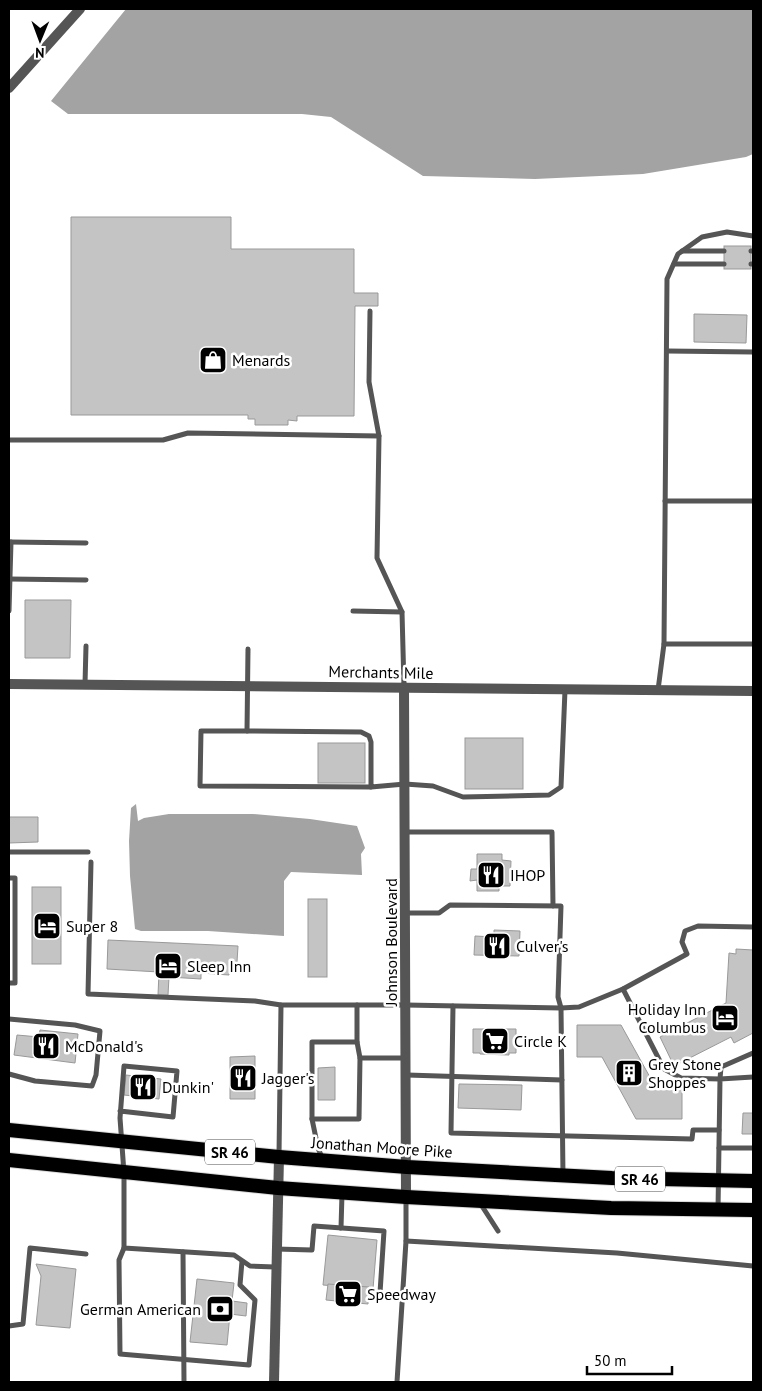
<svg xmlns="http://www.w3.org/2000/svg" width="762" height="1391" font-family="'PT Sans',sans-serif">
<rect width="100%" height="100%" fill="#fff"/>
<g fill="#a3a3a3">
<path d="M126 9H753V154L746 157 643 174 535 179 423 176 331 117 302 114H68L51 101Z"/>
<path d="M136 804 138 821 144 818 169 814H253L310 819 357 826 365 848 361 854 362 875 291 872 284 881V936L208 931H141L135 929 130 876 129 841 131 808Z"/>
</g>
<g fill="#c4c4c4" stroke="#999">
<path d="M71 217H231V249H354V293H378V306H355L354 416H297V421L288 420V425H255V419H248V415H71Z"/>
<rect x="724" y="246" width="27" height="23"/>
<path d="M694 314 747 315 746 343 694 342Z"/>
<path d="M25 600H71L70 658H25Z"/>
<rect x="465" y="738" width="58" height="51"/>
<rect x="318" y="743" width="47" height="40"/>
<path d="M9 817H38V842L9 843Z"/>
<path d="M477 854H502V860L511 861 510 886H499V891H477V880L470 881 471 869H477Z"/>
<rect x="32" y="887" width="29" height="77"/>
<rect x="308" y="899" width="19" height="78"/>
<path d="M494 930 520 931 519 956 474 955 475 936 494 937Z"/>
<path d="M108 940 238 946 237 962H230L229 975 201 973V979L169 977 168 995H158L159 972 107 969Z"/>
<path d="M736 949 753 950V1033L734 1043 731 1037 674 1066 660 1037 726 1003 729 953 736 954Z"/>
<path d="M577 1025H621L656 1088H682V1119H636L602 1057H577Z"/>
<path d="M473 1029H516V1053H509V1055L480 1054V1053H473Z"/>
<path d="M40 1030 78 1034 75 1063 14 1055 17 1035 39 1037Z"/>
<path d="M255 1056V1099H230V1057Z"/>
<path d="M335 1067V1100H318V1068Z"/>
<path d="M126 1075 161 1079 159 1099 124 1095Z"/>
<path d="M459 1084 522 1085 521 1110 458 1108Z"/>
<path d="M743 1113H753V1134H742Z"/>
<path d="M328 1235 377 1240 373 1289 323 1285Z"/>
<path d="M36 1264 76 1269 70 1328 36 1325 41 1276Z"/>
<path d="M197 1279 234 1283 232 1301 247 1303 246 1316 230 1314 227 1345 190 1342Z"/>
<path d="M328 1284 369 1287 368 1304 326 1300Z"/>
</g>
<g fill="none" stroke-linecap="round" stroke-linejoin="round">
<defs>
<g id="trunk">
<path d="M9 1130 279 1157 407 1167 612 1178 753 1181"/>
<path d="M9 1160 278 1188 406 1197 611 1208 753 1210"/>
</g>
</defs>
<use href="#trunk" stroke="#dbdbdb" stroke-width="16"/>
<g stroke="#555" stroke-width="5">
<path d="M682 251H724"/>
<path d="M751 251H753"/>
<path d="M674 264H724"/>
<path d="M751 264H753"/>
<path d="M370 311 369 382 379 436 377 558 402 612 404 687"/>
<path d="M667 351 753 352"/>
<path d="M9 440H163L188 433 379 436"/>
<path d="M665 501H753"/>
<path d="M9 542 86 543"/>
<path d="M9 579 86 580"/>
<path d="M9 611 11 542"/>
<path d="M353 611 402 612"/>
<path d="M664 644H753"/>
<path d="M248 649 247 731 361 732 369 736 371 742V787L405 784 433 786 463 797 549 795 561 787 565 690"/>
<path d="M85 684 86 646"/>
<path d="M658 690 664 644 667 279 678 254 702 237 727 232 753 236"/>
<path d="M247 731H201L200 786 371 787"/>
<path d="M405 832H552L553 906"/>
<path d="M9 852H88"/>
<path d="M91 862 88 994 255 1001 281 1005H406L561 1008 579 1007 623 989 687 954 682 942 685 931 698 926 753 927"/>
<path d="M9 878H15V983H9"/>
<path d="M406 913H439L450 905 561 906 558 997 561 1008 563 1175"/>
<path d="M623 989 664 1069 681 1078 720 1079 721 1067 753 1053"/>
<path d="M357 1005V1042H312V1119H359L360 1058H407"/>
<path d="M453 1006 451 1133 692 1139 693 1130H719"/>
<path d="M9 1019 75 1025 100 1031 96 1075 92 1086 35 1081 9 1074"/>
<path d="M357 1042 360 1058"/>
<path d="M407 1075 562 1080"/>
<path d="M120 1111 173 1117 177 1071 124 1066 120 1118 124 1173V1248L234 1255 250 1266 275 1267"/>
<path d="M312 1119 318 1148 323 1160"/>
<path d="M719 1148H753"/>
<path d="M279 1155 281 1005"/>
<path d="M480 1203 498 1231"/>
<path d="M718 1210 720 1079 753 1077"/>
<path d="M341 1228 342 1194"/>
<path d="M406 1241 617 1253 753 1266"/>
<path d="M124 1248 119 1260 120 1354 249 1365 255 1300 240 1285 242 1261"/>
<path d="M276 1249 312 1250 314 1226 384 1231 380 1293"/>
<path d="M183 1252 184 1382"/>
<path d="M9 1326 23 1324 30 1248 86 1254"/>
<path d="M397 1382 406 1241V1198"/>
</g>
<g stroke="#555" stroke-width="10">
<path d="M9 88 80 9"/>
<path d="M9 684 753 691"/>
<path d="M404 687 406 1197"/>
<path d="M274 1382 279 1157"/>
</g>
<use href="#trunk" stroke="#000" stroke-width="14"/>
</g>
<defs>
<symbol id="shop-square" viewBox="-11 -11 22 22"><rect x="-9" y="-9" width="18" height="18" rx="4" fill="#000" stroke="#fff"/><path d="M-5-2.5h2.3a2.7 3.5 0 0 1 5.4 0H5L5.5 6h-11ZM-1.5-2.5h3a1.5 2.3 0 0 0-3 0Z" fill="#fff"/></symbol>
<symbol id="restaurant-square" viewBox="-11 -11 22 22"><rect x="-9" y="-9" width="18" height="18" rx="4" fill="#000" stroke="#fff"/><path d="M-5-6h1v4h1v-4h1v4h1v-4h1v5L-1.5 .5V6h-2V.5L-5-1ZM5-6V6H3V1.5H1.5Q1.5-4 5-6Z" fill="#fff"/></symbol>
<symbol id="hotel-square" viewBox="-11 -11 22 22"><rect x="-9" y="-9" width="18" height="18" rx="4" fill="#000" stroke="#fff"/><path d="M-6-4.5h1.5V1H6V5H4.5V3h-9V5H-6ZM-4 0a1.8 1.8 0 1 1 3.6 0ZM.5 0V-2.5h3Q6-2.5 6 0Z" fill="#fff"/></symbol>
<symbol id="supermarket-square" viewBox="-11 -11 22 22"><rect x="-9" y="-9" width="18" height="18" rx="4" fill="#000" stroke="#fff"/><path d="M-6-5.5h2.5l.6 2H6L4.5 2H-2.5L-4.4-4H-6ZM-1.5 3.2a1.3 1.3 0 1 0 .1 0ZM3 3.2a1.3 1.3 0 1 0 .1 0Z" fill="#fff"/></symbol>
<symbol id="building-square" viewBox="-11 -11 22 22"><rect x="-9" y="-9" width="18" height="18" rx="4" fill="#000" stroke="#fff"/><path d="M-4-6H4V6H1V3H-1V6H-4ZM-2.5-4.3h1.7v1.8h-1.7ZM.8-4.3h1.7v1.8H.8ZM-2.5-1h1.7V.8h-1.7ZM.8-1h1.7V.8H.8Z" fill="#fff"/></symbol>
<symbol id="bank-square" viewBox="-11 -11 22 22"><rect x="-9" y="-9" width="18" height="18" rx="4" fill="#000" stroke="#fff"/><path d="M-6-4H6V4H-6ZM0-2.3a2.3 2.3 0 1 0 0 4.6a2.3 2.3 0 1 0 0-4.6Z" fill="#fff"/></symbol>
</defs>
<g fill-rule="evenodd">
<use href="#shop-square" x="197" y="344" width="32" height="32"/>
<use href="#restaurant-square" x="475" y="859" width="32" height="32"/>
<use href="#hotel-square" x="31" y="910" width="32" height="32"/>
<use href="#restaurant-square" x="481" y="930" width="32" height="32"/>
<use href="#hotel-square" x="152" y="950" width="32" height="32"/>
<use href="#hotel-square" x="709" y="1002" width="32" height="32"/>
<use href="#supermarket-square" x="479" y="1025" width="32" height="32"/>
<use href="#restaurant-square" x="30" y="1030" width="32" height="32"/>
<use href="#building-square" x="613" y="1057" width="32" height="32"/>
<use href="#restaurant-square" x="227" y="1062" width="32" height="32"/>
<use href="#restaurant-square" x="127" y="1071" width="32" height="32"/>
<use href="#supermarket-square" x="332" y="1278" width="32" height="32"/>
<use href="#bank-square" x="204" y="1293" width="32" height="32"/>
</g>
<g text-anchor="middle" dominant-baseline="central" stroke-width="5" stroke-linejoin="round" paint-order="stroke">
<g fill="#fff" stroke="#4c4c4c" stroke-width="1">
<rect x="205" y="1139.5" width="50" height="25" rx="4"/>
<rect x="615" y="1166.5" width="50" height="25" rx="4"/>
</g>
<g font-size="15" font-weight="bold" fill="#000">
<text x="230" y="1152">SR 46</text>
<text x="640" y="1179">SR 46</text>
</g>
<g font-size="16" fill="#000" stroke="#fff" text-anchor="start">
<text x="232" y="360">Menards</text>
<text x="510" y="875">IHOP</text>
<text x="66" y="926">Super 8</text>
<text x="516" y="946">Culver's</text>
<text x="187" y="966">Sleep Inn</text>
<text x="706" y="1009" text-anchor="end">Holiday Inn<tspan x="706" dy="18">Columbus</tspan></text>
<text x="514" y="1041">Circle K</text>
<text x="65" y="1046">McDonald's</text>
<text x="648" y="1064">Grey Stone<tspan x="648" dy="18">Shoppes</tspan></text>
<text x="262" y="1078">Jagger's</text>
<text x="162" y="1087">Dunkin'</text>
<text x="367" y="1294">Speedway</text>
<text x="201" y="1309" text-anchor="end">German American</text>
</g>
<g font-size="16" fill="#000" stroke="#fff">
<text transform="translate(381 672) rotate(1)">Merchants Mile</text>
<text transform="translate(391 942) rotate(-90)">Johnson Boulevard</text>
<text transform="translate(382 1147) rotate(4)">Jonathan Moore Pike</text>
</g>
</g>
<rect width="762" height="1391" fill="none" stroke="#000000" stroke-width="20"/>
<g transform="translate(40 40) rotate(181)" stroke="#ffffff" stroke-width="4" paint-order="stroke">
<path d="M0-4L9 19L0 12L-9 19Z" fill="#000000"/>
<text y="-8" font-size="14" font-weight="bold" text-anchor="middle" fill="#000000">N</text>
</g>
<path d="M587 1366v8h85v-8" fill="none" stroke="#000000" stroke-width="2.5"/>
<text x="594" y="1366" font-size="15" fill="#000000" stroke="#ffffff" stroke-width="4" paint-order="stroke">50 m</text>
</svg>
